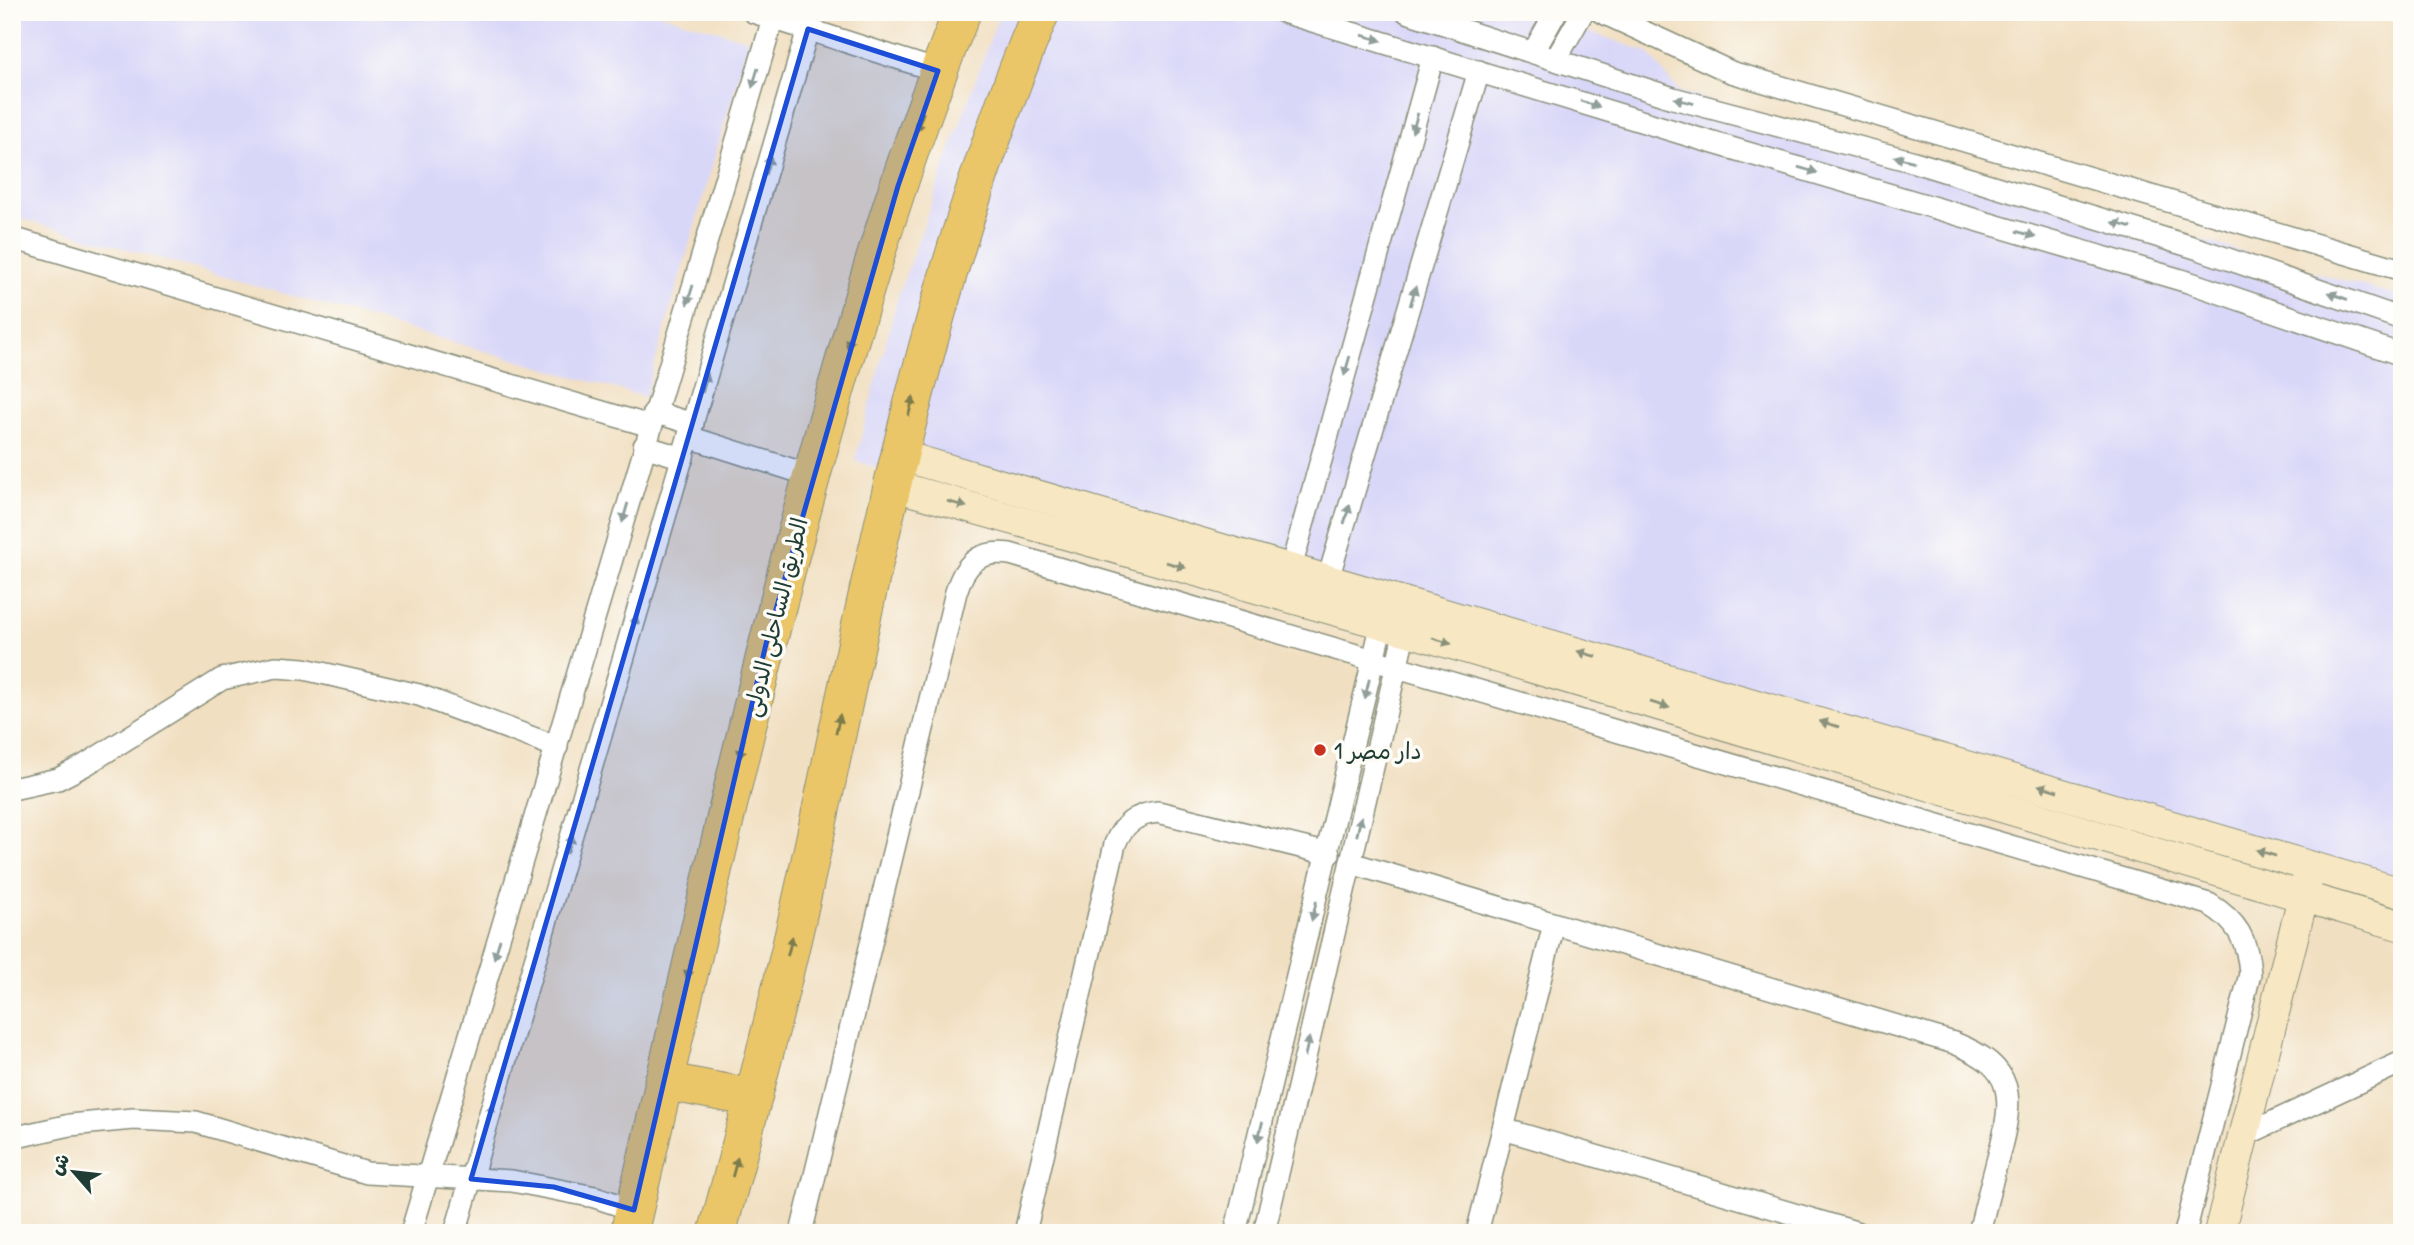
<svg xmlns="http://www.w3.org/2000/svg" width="2414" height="1245" font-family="'Patrick Hand','Playpen Sans Arabic',sans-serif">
<rect width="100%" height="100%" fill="#fdfcf7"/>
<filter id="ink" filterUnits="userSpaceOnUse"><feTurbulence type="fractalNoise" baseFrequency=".0143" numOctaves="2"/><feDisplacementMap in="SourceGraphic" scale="14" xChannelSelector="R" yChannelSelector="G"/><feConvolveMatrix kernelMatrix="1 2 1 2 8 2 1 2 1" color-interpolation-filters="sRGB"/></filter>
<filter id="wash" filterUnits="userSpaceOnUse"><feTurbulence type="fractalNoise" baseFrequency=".00686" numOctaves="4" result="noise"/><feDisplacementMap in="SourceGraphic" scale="28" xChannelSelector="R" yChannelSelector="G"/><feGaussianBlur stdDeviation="1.57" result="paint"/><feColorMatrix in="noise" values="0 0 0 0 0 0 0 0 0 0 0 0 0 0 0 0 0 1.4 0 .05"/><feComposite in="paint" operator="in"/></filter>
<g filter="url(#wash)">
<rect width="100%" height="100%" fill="#f1dfc1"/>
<g fill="#d9d7f8">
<path d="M12 12H653L749 40 645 397 12 216Z"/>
<path d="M1000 12H1509L1596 34 1647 52 1680 92 2402 297V908L855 461 898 296Z"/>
</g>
</g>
<g filter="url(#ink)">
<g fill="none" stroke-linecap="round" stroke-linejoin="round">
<defs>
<g id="street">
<path d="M753 12 938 71"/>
<path d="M1283 12 1700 139 2188 282 2402 355"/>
<path d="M1407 12 1673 98 1911 161 2199 249 2402 319"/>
<path d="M1601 12 1731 72 2402 270"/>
<path d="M1534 51 1556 12"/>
<path d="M1556 59 1583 12"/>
<path d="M12 238 650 426"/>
<path d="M654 412 693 424"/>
<path d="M689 437 812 476"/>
<path d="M644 446 683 458"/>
<path d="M1291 568 1433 57"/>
<path d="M1328 579 1479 71"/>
<path d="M12 789 58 779 85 765 222 679 276 667 304 669 419 695 557 747"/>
<path d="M1351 863 1954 1043C2016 1067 2014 1097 1999 1154 1992 1181 1985 1207 1979 1233"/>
<path d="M1503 1129 1859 1233"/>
<path d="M2243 1136 2402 1062"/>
<path d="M12 1138 70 1125 133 1119 196 1122 367 1173 512 1181 595 1197 634 1210"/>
<path d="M411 1233 775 12"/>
<path d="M455 1233 813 12"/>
<path d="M801 1233 956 592C965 563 979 550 1010 554L2209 904C2237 921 2248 940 2250 974L2185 1233"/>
<path d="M1025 1233 1115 844C1123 824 1136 814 1158 812L1329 854"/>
<path d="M1235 1233 1382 623"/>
<path d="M1264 1233 1405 630"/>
<path d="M1477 1233 1554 924"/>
</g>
<g id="secondary">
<path d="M899 455 2402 893"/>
<path d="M891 485 1405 630 2402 926"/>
<path d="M2219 1233 2308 877"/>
</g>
<g id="highway">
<path d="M663 1081 753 1098"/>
<path d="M629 1233C692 966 749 699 823 435 863 292 906 150 962 12"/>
<path d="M717 1233C748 1118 779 1003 804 888 869 592 922 293 1041 12"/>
</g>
</defs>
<use href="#street" stroke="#888e7a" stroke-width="24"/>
<use href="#secondary" stroke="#888e7a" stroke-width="32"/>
<use href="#highway" stroke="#888e7a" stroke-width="39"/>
<use href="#street" stroke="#fff" stroke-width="21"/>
<use href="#secondary" stroke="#f7e8c3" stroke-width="30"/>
<use href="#highway" stroke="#ebc669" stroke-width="37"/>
</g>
<defs><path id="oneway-solid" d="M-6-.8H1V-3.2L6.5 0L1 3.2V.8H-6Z" transform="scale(1.75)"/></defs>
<g fill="#8f9e9a">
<use href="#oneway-solid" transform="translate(1372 38) rotate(16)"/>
<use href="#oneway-solid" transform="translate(755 78) rotate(107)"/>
<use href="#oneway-solid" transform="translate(1684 101) rotate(-165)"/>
<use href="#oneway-solid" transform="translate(1590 104) rotate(17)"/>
<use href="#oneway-solid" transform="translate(1415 123) rotate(106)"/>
<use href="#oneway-solid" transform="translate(1904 159) rotate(-165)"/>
<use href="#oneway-solid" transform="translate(768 165) rotate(-74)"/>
<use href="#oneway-solid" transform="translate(1808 170) rotate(16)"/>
<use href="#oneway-solid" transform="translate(2122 225) rotate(-163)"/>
<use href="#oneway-solid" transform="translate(2026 234) rotate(16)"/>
<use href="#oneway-solid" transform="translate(690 295) rotate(107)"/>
<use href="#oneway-solid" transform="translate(1413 296) rotate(-74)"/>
<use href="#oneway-solid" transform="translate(2338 296) rotate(-160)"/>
<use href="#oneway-solid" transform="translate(1347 366) rotate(106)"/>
<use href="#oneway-solid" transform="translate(705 383) rotate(-74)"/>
<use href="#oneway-solid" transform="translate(625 513) rotate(106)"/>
<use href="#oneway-solid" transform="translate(1347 514) rotate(-73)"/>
<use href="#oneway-solid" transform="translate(634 625) rotate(-74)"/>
<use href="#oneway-solid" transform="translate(1367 689) rotate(103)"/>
<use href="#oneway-solid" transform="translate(1359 826) rotate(-77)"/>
<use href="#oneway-solid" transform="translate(570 844) rotate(-73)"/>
<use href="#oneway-solid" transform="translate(1314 911) rotate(104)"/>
<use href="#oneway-solid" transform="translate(497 949) rotate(107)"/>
<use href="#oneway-solid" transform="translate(1307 1047) rotate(-77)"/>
<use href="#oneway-solid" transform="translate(490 1113) rotate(-74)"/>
<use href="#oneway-solid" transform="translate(1260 1132) rotate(104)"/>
</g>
<g fill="#7b7b4c">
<use href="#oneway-solid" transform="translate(920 122) rotate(109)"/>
<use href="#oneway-solid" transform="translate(850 338) rotate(106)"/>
<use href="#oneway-solid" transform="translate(911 406) rotate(-76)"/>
<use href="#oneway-solid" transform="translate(838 724) rotate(-78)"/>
<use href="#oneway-solid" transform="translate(742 748) rotate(103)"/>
<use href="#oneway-solid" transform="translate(790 946) rotate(-76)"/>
<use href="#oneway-solid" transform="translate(689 969) rotate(103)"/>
<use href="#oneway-solid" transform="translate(735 1167) rotate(-75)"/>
</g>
<g fill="#8b927c">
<use href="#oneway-solid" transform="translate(957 504) rotate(16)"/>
<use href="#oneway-solid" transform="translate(1176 565) rotate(16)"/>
<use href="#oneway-solid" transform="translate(1442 641) rotate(17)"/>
<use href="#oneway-solid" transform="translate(1587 654) rotate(-164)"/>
<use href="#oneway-solid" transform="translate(1660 705) rotate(17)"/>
<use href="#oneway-solid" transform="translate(1829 724) rotate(-164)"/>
<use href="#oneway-solid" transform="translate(2048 788) rotate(-163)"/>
<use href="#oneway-solid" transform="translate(2266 853) rotate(-163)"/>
</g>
</g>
<path fill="#1d4ed8" fill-opacity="0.2" stroke="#1d4ed8" stroke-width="5" stroke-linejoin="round" d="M808 29 938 71 898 186 766 644 634 1210 554 1187 471 1179Z"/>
<circle fill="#c8321e" stroke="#fdfcf7" stroke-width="2.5" cx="1320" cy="750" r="7"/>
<g text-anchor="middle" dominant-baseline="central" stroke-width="7" stroke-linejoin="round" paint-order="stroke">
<g font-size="23" fill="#1f3d34" stroke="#fdfcf7">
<text transform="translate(775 617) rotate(-76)">الطريق الساحلى الدولى</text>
</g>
<g font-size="23" fill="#1f3d34" stroke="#fdfcf7" text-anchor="start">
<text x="1334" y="750">دار مصر 1</text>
</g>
</g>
<rect width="2414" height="1245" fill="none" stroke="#fdfcf7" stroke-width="42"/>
<g transform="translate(74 1172) rotate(298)" stroke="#fdfcf7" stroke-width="5" paint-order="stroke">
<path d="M0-5L12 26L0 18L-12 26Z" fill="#1f3d34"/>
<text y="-10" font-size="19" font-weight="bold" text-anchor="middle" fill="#1f3d34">ش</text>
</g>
</svg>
